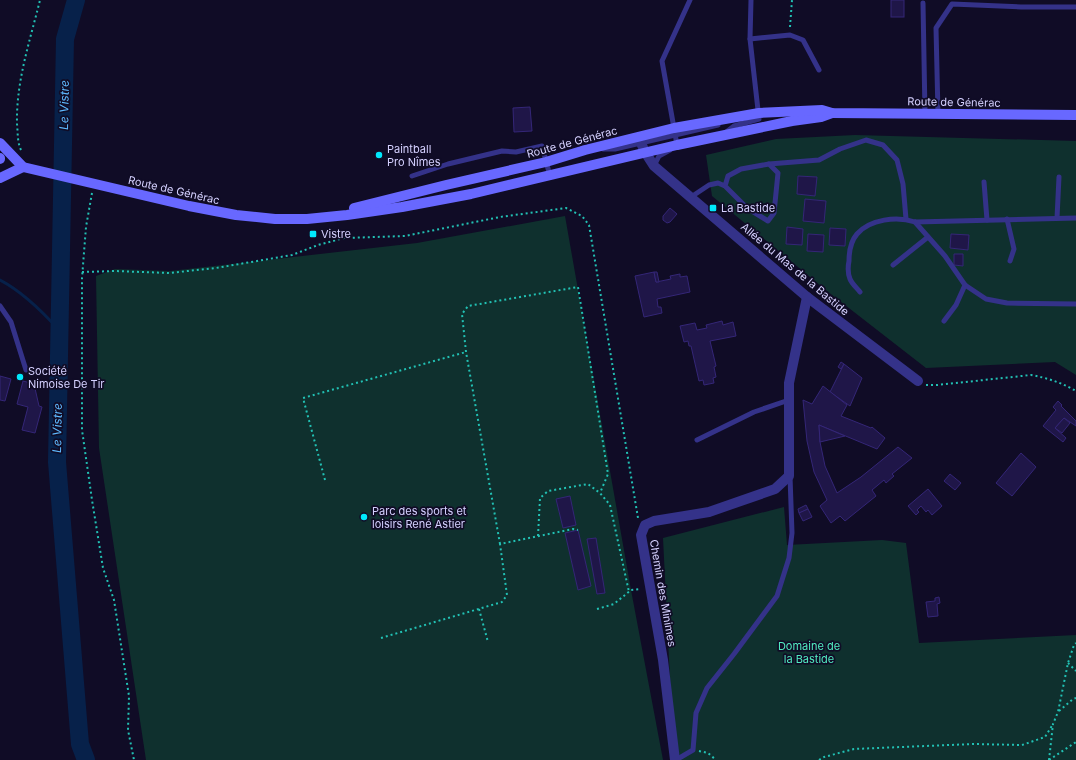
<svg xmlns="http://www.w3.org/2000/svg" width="1076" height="760" font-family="Inter,sans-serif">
<rect width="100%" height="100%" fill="#100c26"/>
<g fill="#0f302e">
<path d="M855 135 1076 141V375L1055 362 926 368 827 291 712 196 706 155 776 139Z"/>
<path d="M565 216 631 590 663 760H146L99 448 96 276 115 269 170 271 417 243Z"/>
<path d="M784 507 787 545 882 540 906 543 919 643 1076 635V760H674L663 538Z"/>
</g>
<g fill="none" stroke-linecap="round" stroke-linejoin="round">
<path stroke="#07214a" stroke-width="3" d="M0 280C23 292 42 311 59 330"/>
<path stroke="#07214a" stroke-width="18" d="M76 0 65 39 57 462 80 744 86 760"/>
</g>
<g fill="#1f1648" stroke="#342677">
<rect x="891" y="0" width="13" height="17"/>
<path d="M530 107 532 131 514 132 513 108Z"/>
<path d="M798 176 817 177 815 196 797 194Z"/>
<path d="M805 199 826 201 824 223 803 221Z"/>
<path d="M670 208 677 214 670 222 667 223 663 220V216Z"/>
<path d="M787 227 803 229 802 245 786 244Z"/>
<path d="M830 228 846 229 845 246 829 245Z"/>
<path d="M808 234 824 235 823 252 807 251Z"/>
<path d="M951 234 969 235 968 250 950 248Z"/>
<path d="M954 254H963V266L954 265Z"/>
<path d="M654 272 656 282 671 279 670 276 680 274V277L687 276 690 292 657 299 658 307H661L662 313 644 317 635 276Z"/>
<path d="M654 272H657L659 282H656Z"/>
<path d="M722 321 723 325 733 322 736 336 710 341 716 366 714 367 716 377 713 378 714 383 704 385 703 380 699 381 691 346H689L688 341 684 342 680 326 695 323 697 330 707 328 706 325Z"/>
<path d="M841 362 844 364 841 369 838 367Z"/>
<path d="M844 364 862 378 850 406 830 392Z"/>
<path d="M0 376 11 379 5 401 0 400Z"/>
<path d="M23 381 34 384 39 406 42 407 35 433 22 430 28 407 17 404Z"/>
<path d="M823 386 847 405 841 416 871 428 872 427 885 438 877 449 819 425 820 442 825 466 837 493 861 477 898 447 912 458 892 474 894 476 886 483 884 480 872 490 876 496 845 521 840 516 831 523 820 506 827 500 814 472 807 441 803 400 812 404Z"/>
<path d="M1058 401 1062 405 1061 406 1076 421V426L1064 418 1055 428 1066 438 1063 442 1043 426 1056 410 1053 407Z"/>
<path d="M1064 418 1070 423 1062 433 1055 428Z"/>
<path d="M819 425 845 436 820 442Z"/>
<path d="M1021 453 1036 467 1012 496 996 483Z"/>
<path d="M950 474 961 483 955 490 944 481Z"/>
<path d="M928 489 942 506 932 515 928 510 926 512 921 506 917 510 919 512 916 515 908 506Z"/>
<path d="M570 496 576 525 563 528 556 499Z"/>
<path d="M806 505 808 509 799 513 798 509Z"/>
<path d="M808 509 812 517 803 521 799 513Z"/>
<path d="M578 530 591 586 578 590 565 533Z"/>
<path d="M596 538 605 593 597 594 587 539Z"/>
<path d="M939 597 940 603 937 604 938 616 928 617 926 602 935 601V598Z"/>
</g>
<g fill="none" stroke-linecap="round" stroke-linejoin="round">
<g stroke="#22c1b4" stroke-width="2" stroke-dasharray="2 3" stroke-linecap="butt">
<path d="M790 27 792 0"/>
<path d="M21 150C17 141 18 133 17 124 16 81 30 41 40 0"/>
<path d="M92 193 86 227 82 278V430L92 500 103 568 114 600 129 696 128 730 134 760"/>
<path d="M82 272 115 271 169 273 216 268 292 255 318 245 344 238 405 236 500 217 566 208 582 216 589 225 638 518"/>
<path d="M926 385H937L1031 375C1048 378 1062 383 1076 391"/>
<path d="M325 480 303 398 466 352"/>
<path d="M538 536 540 498 548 491 588 484 600 493 610 505 629 592"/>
<path d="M500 544 466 352 462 314 468 306 578 287 608 474 600 493"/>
<path d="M479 609 488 642"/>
<path d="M597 609 614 604 631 590 641 589"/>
<path d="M381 638 502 602 507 595 500 544 573 529 578 530"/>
<path d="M1068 663 1076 671"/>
<path d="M1059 711 1073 699 1076 698"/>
<path d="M699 751 708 753 716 760"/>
<path d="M819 760 824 757 854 749 974 744 1022 745 1045 737 1053 724"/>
<path d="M1049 760 1053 724 1058 712 1068 663 1074 645 1076 643"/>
<path d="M1049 760 1076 742"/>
</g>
<g stroke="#343289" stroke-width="5">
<path d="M923 3 925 114"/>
<path d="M750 39 790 35 803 40 819 70"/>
<path d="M938 114 936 28 952 4 1021 7H1076"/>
<path d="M725 133 734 126 759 119 750 39 751 0"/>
<path d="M677 145 662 61 690 0"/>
<path d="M603 149H615L718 125"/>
<path d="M769 164 819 160 840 149 866 140 883 145 897 160 903 184 906 219"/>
<path d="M654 166 659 156 670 150"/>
<path d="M412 176 448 164 502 151 516 152 542 146 550 176"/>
<path d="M984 182 987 220"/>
<path d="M691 197 709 185 718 183 725 186 747 208 768 221 774 213 778 173 769 164 741 169 728 176 725 186"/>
<path d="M1057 218 1059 177"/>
<path d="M1007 219 1014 249 1010 261"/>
<path d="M915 222 945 256 965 285 986 299 1007 303 1076 304"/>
<path d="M893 265 928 237"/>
<path d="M860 292C857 288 852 284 850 279 848 274 848 266 849 261 849 252 851 241 857 234 870 219 897 216 915 222L1076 218"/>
<path d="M0 306 11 322 26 370"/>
<path d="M944 321 956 305 965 285"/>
<path d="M697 440 754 412 789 400"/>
<path d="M676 760 693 750 696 713 707 688 734 654 777 596 789 558 792 533 790 476"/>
</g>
<g stroke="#343289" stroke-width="10">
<path d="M641 143 645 152 654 166 807 297 918 381"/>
<path d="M675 760 663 660 641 535 645 525 654 521 709 512 775 489 789 476V383L807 297"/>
</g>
<g stroke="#6868ff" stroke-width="10">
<path d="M0 143 23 167 189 206 236 215 275 219H307L347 215 402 207 471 194 677 145 792 121 821 117 832 113"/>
<path d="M0 158V159"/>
<path d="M0 178 23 167"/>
<path d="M354 208 446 185 546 162 585 150 674 128 759 113 822 110 832 113 1076 115"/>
</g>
</g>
<g fill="#00e8fc" stroke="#100c26" stroke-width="1.5">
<circle cx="379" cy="155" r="4"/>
<rect x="709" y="204" width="8" height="8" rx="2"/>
<rect x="309" y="230" width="8" height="8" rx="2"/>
<circle cx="20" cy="377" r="4"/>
<circle cx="364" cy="517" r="4"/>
</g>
<g text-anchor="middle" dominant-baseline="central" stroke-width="3.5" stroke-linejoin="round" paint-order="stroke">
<g font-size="11" fill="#d5d1ff" stroke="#100c26">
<text transform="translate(954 102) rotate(1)">Route de Générac</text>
<text transform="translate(572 142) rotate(-15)">Route de Générac</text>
<text transform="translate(174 190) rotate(13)">Route de Générac</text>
<text transform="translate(795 269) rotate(40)">Allée du Mas de la Bastide</text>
<text transform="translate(663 593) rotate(80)">Chemin des Minimes</text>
</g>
<g font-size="11" fill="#d5d1ff" stroke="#100c26" text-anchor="start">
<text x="387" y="149">Paintball<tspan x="387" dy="13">Pro Nîmes</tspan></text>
<text x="721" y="208">La Bastide</text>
<text x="321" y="234">Vistre</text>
<text x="28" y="371">Société<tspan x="28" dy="13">Nimoise De Tir</tspan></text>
<text x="372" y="511">Parc des sports et<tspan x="372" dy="13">loisirs René Astier</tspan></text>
</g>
<g font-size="11" fill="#51ebc1" stroke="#100c26">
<text x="809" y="646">Domaine de<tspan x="809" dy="13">la Bastide</tspan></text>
</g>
<g font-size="12" font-style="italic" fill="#5fb9ff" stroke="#100c26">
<text transform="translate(64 105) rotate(-89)">Le Vistre</text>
<text transform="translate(57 428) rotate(-89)">Le Vistre</text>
</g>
</g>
</svg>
